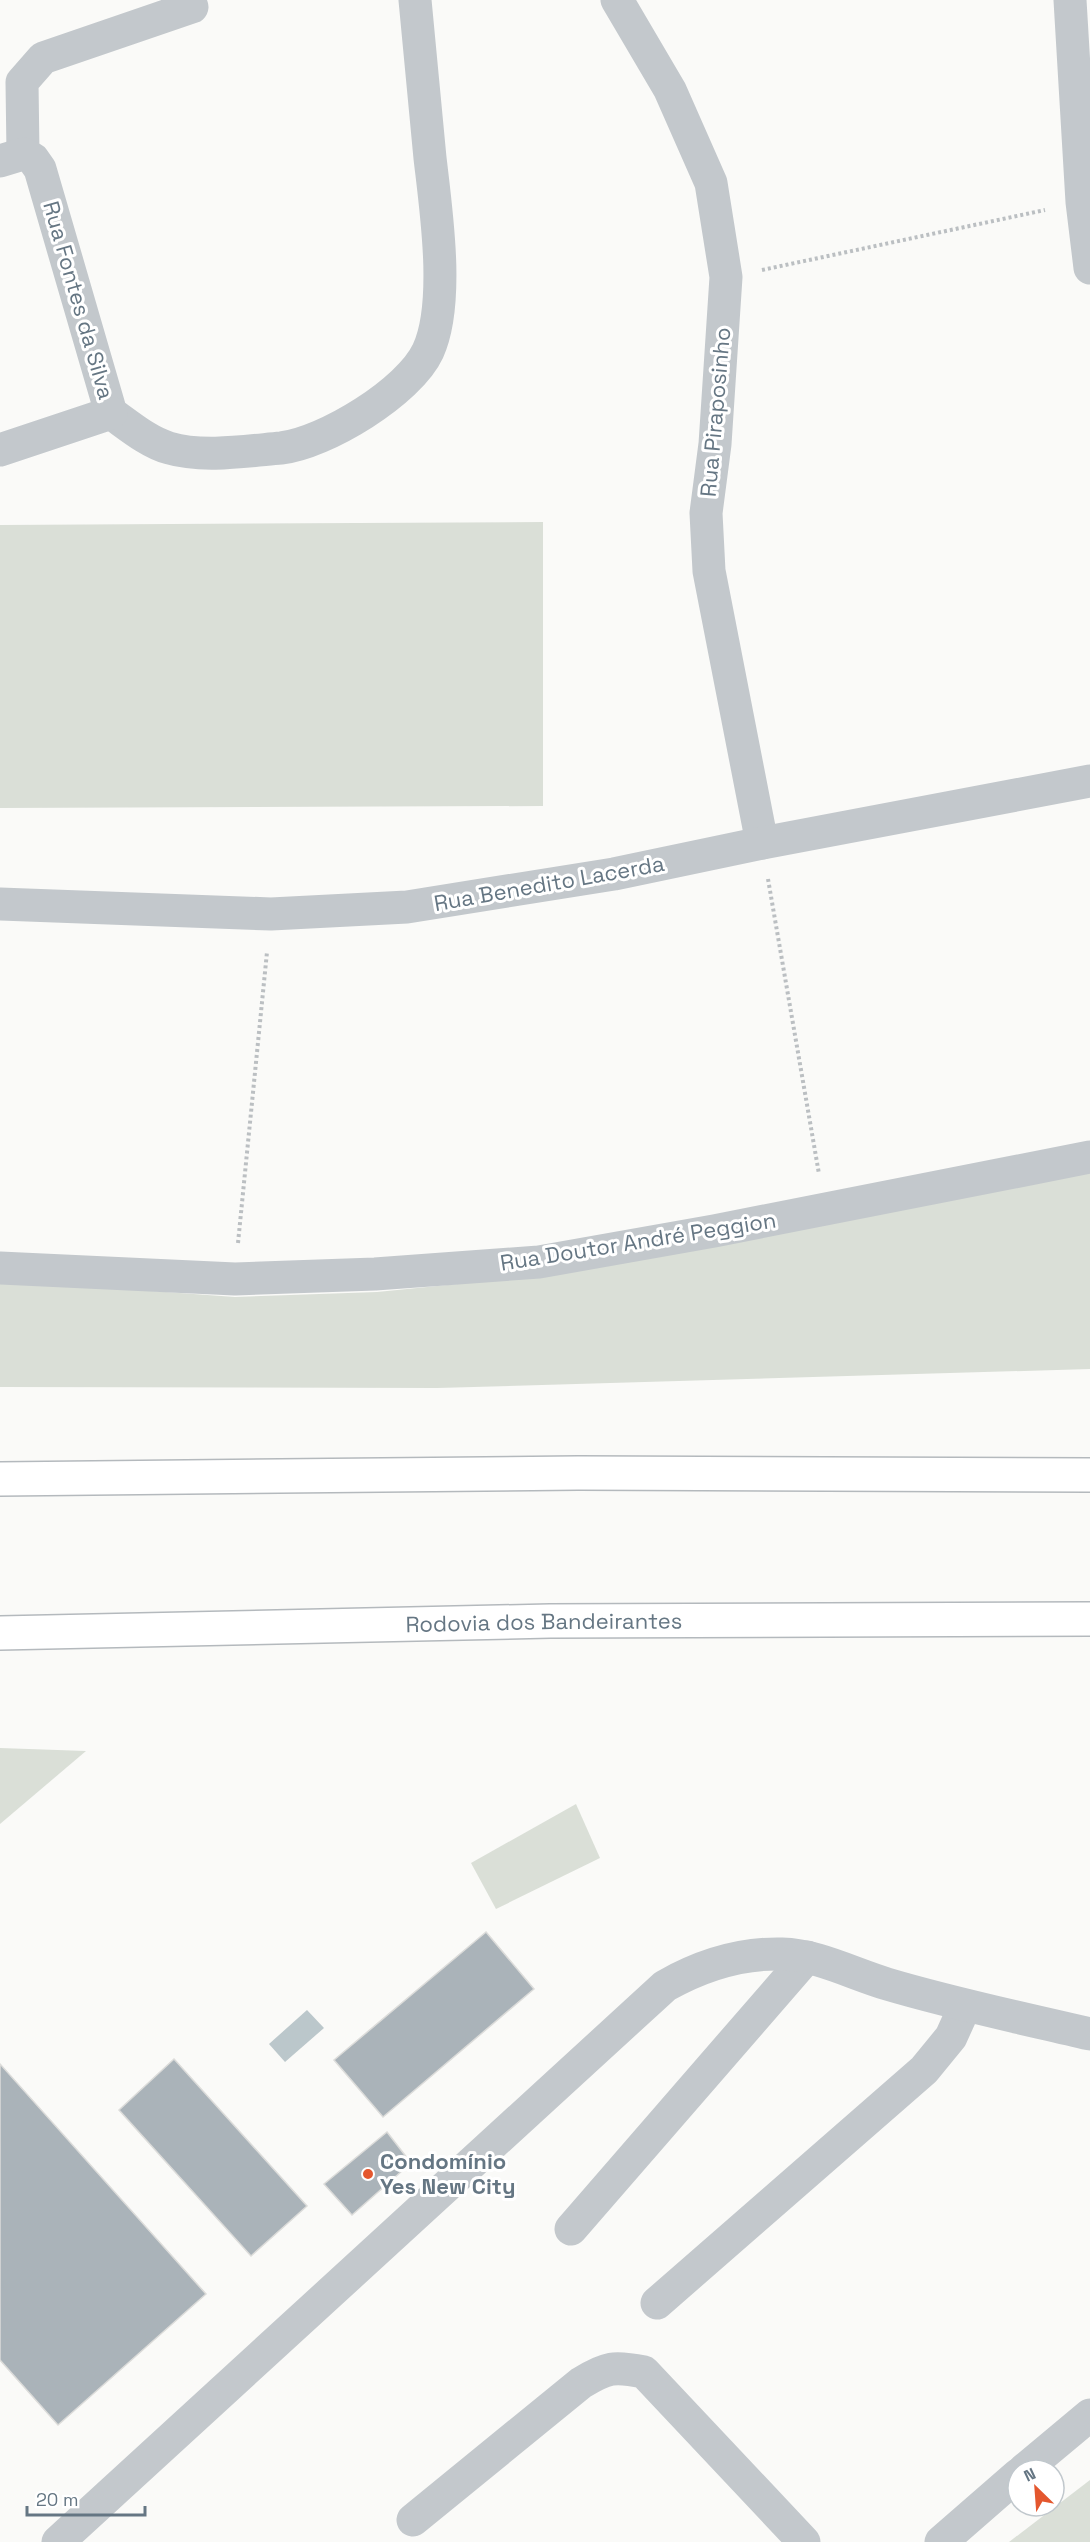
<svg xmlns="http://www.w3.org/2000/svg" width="1090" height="2542" font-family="'Space Grotesk',sans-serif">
<rect width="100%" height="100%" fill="#fafaf8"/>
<g fill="#dadfd7">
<path d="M543 522V806L0 808V525Z"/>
<path d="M1090 1169V1369L437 1388 0 1387V1280L235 1297 377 1292 547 1275Z"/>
<path d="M0 1748 86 1751 0 1824Z"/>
<path d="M576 1804 600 1858 496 1909 471 1863Z"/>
<path d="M1090 2480V2542H1009Z"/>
</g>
<path fill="#bbc7cb" d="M307 2010 324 2028 285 2062 269 2044Z"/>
<g fill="#aab3b9" stroke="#dcdcda" stroke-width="1.5">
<path d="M486 1932 534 1989 383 2117 334 2060Z"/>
<path d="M174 2059 307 2206 251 2256 119 2110Z"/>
<path d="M0 2064 206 2294 58 2425 0 2360Z"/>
<path d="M387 2132 411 2163 352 2215 324 2184Z"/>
</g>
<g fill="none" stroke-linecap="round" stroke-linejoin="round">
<defs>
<g id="highway">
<path d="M0 1479 578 1473 1090 1475"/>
<path id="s1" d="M0 1633 550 1621 1090 1619"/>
</g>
</defs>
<use href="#highway" stroke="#b4b9bd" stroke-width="36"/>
<g stroke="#bbbfc2" stroke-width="4" stroke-dasharray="3 3" stroke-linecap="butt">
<path d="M762 270 1045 210"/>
<path d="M768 879 819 1174"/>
<path d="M238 1243 267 952"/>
</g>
<g stroke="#c3c8cc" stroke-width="33">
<path d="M617 0 670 90 711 183 726 277 715 444 706 513 709 571 762 843"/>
<path d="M1070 0 1082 202 1090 268"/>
<path d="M23 154 22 82 43 58 192 7"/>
<path d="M0 161 23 154 33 159 40 169 111 413C128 425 148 442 169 448 202 458 247 451 281 448 325 443 409 392 428 351 450 303 436 210 430 158 425 105 420 53 415 0"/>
<path d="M0 450 111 413"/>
<path d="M0 904 271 914 407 907 614 874 762 843 1090 781"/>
<path d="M0 1268 235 1279 375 1274 539 1262 714 1231 1090 1157"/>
<path d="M571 2229 807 1957"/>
<path d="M657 2303 924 2070 951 2037 965 2006"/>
<path d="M1024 2470 1090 2415"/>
<path d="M413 2520 581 2383C607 2367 614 2366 644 2372L804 2542"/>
<path d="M58 2542 665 1986C702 1965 739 1953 782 1954 818 1955 853 1974 887 1984 954 2004 1022 2018 1090 2034"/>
<path d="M941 2542 1018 2475"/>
</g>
<use href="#highway" stroke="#fff" stroke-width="33"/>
</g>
<circle fill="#e4572e" stroke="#fff" stroke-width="2" cx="368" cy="2174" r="6"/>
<g text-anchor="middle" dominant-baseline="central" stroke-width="6" stroke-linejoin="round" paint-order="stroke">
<g font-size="22" fill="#657683" stroke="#fff">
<text transform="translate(79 300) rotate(74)">Rua Fontes da Silva</text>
<text transform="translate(715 412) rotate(-85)">Rua Piraposinho</text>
<text transform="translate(549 883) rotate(-10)">Rua Benedito Lacerda</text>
<text transform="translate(638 1241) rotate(-9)">Rua Doutor André Peggion</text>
<text stroke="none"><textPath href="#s1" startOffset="544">Rodovia dos Bandeirantes</textPath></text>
</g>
<g font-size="22" font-weight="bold" fill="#657683" stroke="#fff" text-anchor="start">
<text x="380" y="2161">Condomínio<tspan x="380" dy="25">Yes New City</tspan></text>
</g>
</g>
<g transform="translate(1036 2488) rotate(335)"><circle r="28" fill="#ffffff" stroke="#c1c8cd" stroke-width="1.5"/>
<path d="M0-4.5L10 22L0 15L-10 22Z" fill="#e4572e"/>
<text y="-9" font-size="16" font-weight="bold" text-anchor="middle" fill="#657683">N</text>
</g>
<path d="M27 2506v9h118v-9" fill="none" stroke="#657683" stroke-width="3"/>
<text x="36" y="2506" font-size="18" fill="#657683" stroke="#ffffff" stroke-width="4.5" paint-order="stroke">20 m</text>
</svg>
